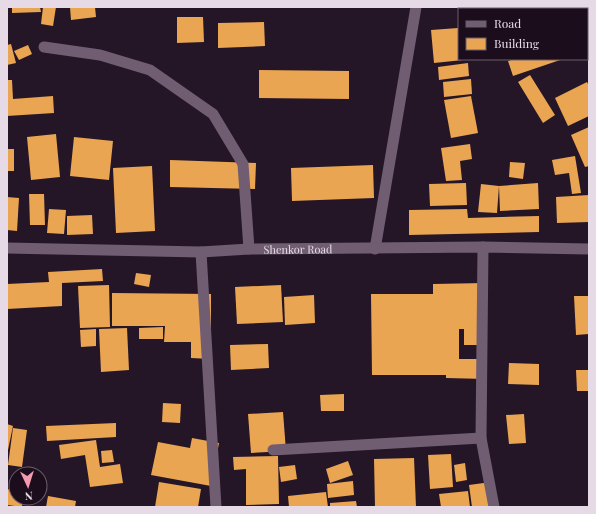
<svg xmlns="http://www.w3.org/2000/svg" width="596" height="514" font-family="'Playfair Display',serif">
<rect width="100%" height="100%" fill="#251627"/>
<g fill="#eaa552">
<path d="M12 7H40L41 12 12 13Z"/>
<path d="M43 7H56L53 26 41 24Z"/>
<path d="M70 7H95L96 17 71 20Z"/>
<path d="M494 7H514L510 9H494Z"/>
<path d="M177 17H203L204 42 177 43Z"/>
<path d="M264 22 265 46 218 48V23Z"/>
<path d="M458 28 459 59 463 60 434 63 431 30Z"/>
<path d="M11 44 16 63 7 65V45Z"/>
<path d="M28 45 32 54 19 60 14 51Z"/>
<path d="M515 59H563L513 76 508 61Z"/>
<path d="M468 63 469 76 439 80 438 67Z"/>
<path d="M259 70 349 71V99L259 98Z"/>
<path d="M530 75 555 115 543 123 518 82Z"/>
<path d="M471 79 472 94 444 97 443 82Z"/>
<path d="M7 80H12L13 99 53 96 54 113 7 116Z"/>
<path d="M587 82 589 86V116L568 126 555 98Z"/>
<path d="M471 96 478 133 451 138 444 100Z"/>
<path d="M589 127V166L585 167 571 135Z"/>
<path d="M56 134 60 177 31 180 27 137Z"/>
<path d="M74 137 113 141 109 180 70 176Z"/>
<path d="M470 144 472 159 460 161 462 180 446 181 441 148Z"/>
<rect x="7" y="149" width="7" height="22"/>
<path d="M575 156 581 193 572 194 569 173 555 175 552 160Z"/>
<path d="M170 160 256 163 255 189 170 187Z"/>
<path d="M510 162 525 163 523 179 509 177Z"/>
<path d="M373 165 374 198 292 201 291 168Z"/>
<path d="M152 166 155 231 116 233 113 168Z"/>
<path d="M466 183 467 205 430 206 429 184Z"/>
<path d="M538 183 539 209 500 211 499 186 497 213 478 212 481 184 499 186Z"/>
<path d="M29 194H44L45 225H30Z"/>
<path d="M589 195V222L557 223 556 197Z"/>
<path d="M7 197 19 198 17 231 7 230Z"/>
<path d="M49 209 66 210 64 234 47 233Z"/>
<path d="M467 209 468 218 539 216V232L409 235V210Z"/>
<path d="M92 215 93 234 67 235V216Z"/>
<path d="M102 269 103 281 62 283V306L7 309V284L49 282 48 272Z"/>
<path d="M136 273 151 275 149 287 134 284Z"/>
<path d="M485 283V345H464V329H459V359H486V379L446 378V375H372L371 294H433V284Z"/>
<path d="M109 285 110 327 80 328 78 286Z"/>
<path d="M281 285 283 322 237 324 235 287Z"/>
<path d="M112 293 211 294V359L191 358V342H164L165 326H112Z"/>
<path d="M314 295 315 323 285 325 284 297Z"/>
<path d="M574 296H589V334L576 335Z"/>
<path d="M163 327V339H139V328Z"/>
<path d="M127 328 129 370 101 372 99 329Z"/>
<path d="M96 329V346L81 347 80 330Z"/>
<path d="M268 344 269 368 231 370 230 345Z"/>
<path d="M509 363 539 364V385L508 384Z"/>
<path d="M576 370H589V391H577Z"/>
<path d="M344 394V411H321L320 395Z"/>
<path d="M163 403 181 404 180 423 162 422Z"/>
<path d="M283 412 286 451 251 453 248 414Z"/>
<path d="M524 414 526 443 509 444 506 415Z"/>
<path d="M116 423V437L47 441 46 426Z"/>
<path d="M7 424 13 426 8 450H7Z"/>
<path d="M13 428 27 430 22 467 8 465Z"/>
<path d="M192 438 219 443 211 486 151 475 158 442 190 448Z"/>
<path d="M96 440 100 467 120 464 123 483 90 487 85 455 61 459 59 445Z"/>
<path d="M112 450 114 462 102 463 101 451Z"/>
<path d="M451 454 453 487 430 489 428 455Z"/>
<path d="M278 456 279 504 246 505V469L234 470 233 457Z"/>
<path d="M414 458 416 507H375L374 459Z"/>
<path d="M348 461 353 475 330 483 326 469Z"/>
<path d="M465 463 467 480 456 482 454 465Z"/>
<path d="M295 465 297 479 281 482 279 467Z"/>
<path d="M353 481 354 495 328 498 327 484Z"/>
<path d="M159 482 201 489 198 507H155Z"/>
<path d="M491 482 495 507H472L469 485Z"/>
<path d="M7 489 16 491V498H23L22 507 7 505Z"/>
<path d="M468 491 470 507H441L439 494Z"/>
<path d="M326 492 328 507H289L288 496Z"/>
<path d="M48 496 76 501 75 507H46Z"/>
<path d="M356 501 357 507H330V503Z"/>
</g>
<g fill="none" stroke-linecap="round" stroke-linejoin="round">
<g stroke="#705d71" stroke-width="11">
<path d="M44 47 100 55 150 70 213 114 243 164 249 249"/>
<path d="M483 247 481 438 494 507"/>
<path d="M375 249 416 7"/>
<path d="M201 252 216 507"/>
<path d="M273 450 481 438"/>
</g>
<path stroke="#705d71" stroke-width="11" id="s1" d="M7 248 201 252 249 249 483 247 589 249"/>
</g>
<g text-anchor="middle" dominant-baseline="central" stroke-width="4" stroke-linejoin="round" paint-order="stroke">
<g font-size="11" fill="#e5dae5" stroke="#1c0d1d">
<text stroke="none"><textPath href="#s1" startOffset="291">Shenkor Road</textPath></text>
</g>
</g>
<rect width="596" height="514" fill="none" stroke="#e5dae5" stroke-width="16"/>
<rect x="458" y="8" width="130" height="52" fill="#1c0d1d" stroke="#6c5f6d"/>
<rect x="466" y="21" width="20" height="6" fill="#705d71" stroke="#6c5f6d"/>
<text x="494" y="28" font-size="12" fill="#e5dae5">Road</text>
<rect x="466" y="38" width="20" height="12" fill="#eaa552" stroke="#6c5f6d"/>
<text x="494" y="48" font-size="12" fill="#e5dae5">Building</text>
<g transform="translate(28 486) rotate(176)"><circle r="19" fill="#1c0d1d" stroke="#6c5f6d"/>
<path d="M0-3L7 15L0 10L-7 15Z" fill="#f29aae"/>
<text y="-6" font-size="11" font-weight="bold" text-anchor="middle" fill="#e5dae5">N</text>
</g>
</svg>
